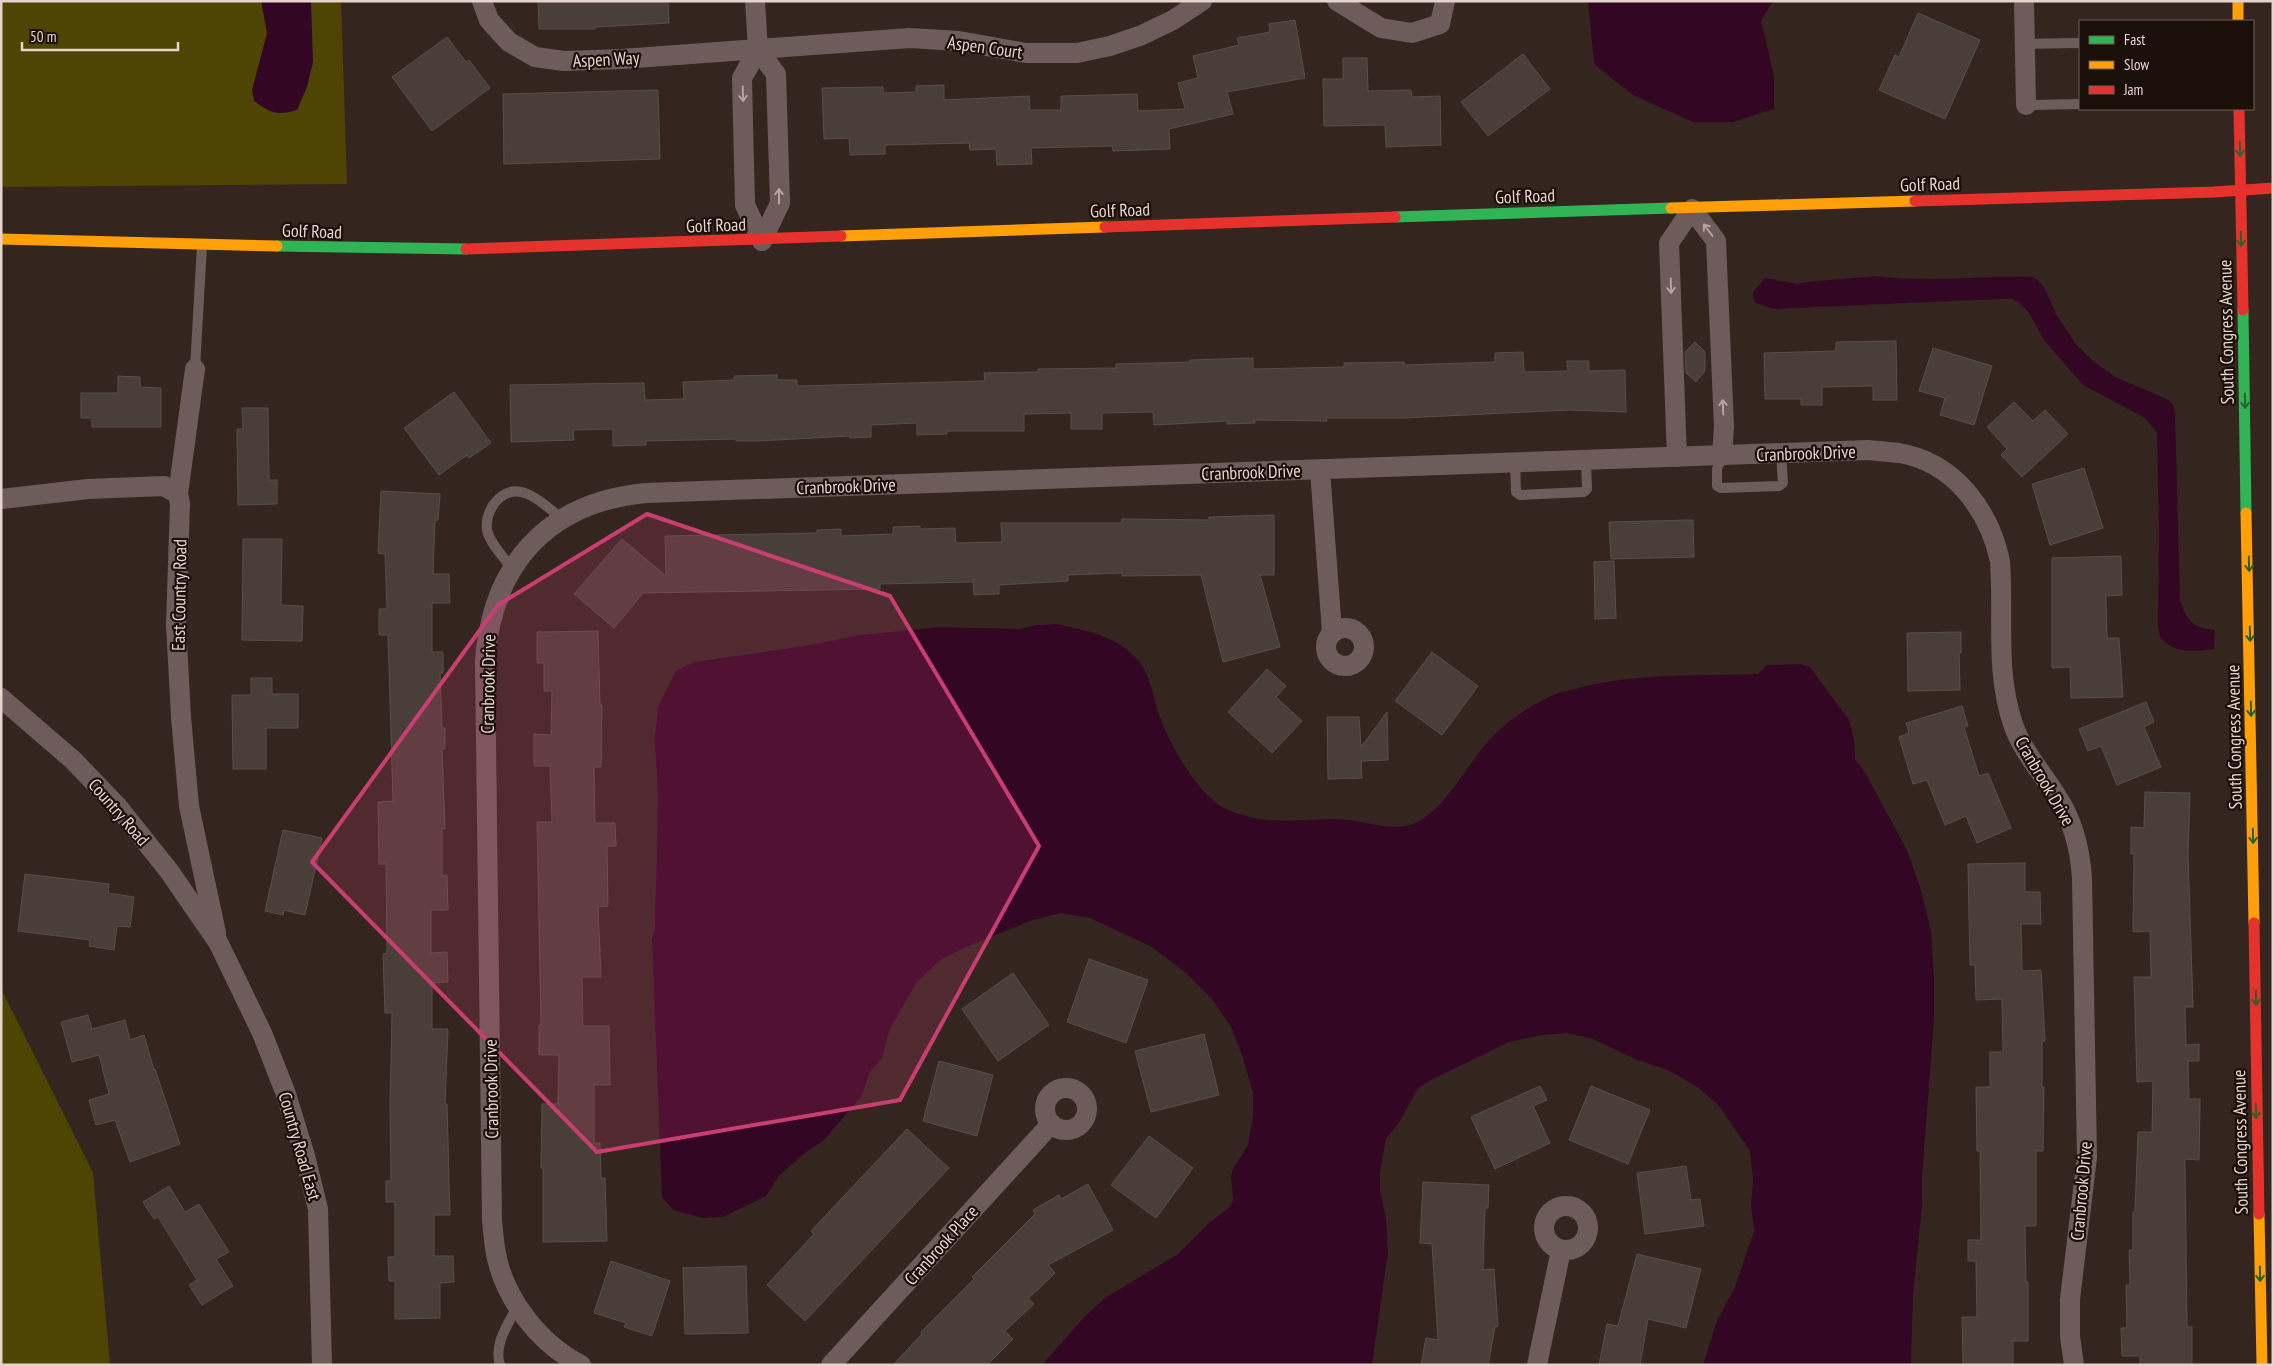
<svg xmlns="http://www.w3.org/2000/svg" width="2274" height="1366" font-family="'PT Sans Narrow',sans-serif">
<rect width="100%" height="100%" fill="#34261f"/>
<g fill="#4e4505">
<path d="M1 1H341L347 184 1 187Z"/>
<path d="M1 989 93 1173 110 1365H1Z"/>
</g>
<g fill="#330724">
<path d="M261 1H311L313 62 307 87 297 110C278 116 270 113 254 101L252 90 267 33Z"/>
<path d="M1588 1H1773L1761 21 1774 75V109L1733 122H1693L1633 95 1594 64Z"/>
<path d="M1875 276C1927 283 1979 275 2032 277L2038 280 2045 289 2056 314 2075 343 2092 360 2115 377 2165 398 2173 404 2175 412 2180 601C2188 622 2193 628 2215 630L2214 649C2193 651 2175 655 2160 637L2158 625 2159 532 2157 432 2145 418 2083 385 2044 340 2029 313 2020 303 2012 299H1999L1772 309 1754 302 1753 292 1765 278 1798 284 1806 282Z"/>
<path d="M1057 624C1083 630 1112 635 1132 654 1149 668 1152 692 1158 712 1167 739 1192 784 1215 802 1226 811 1241 815 1254 818 1282 824 1312 818 1340 819 1363 820 1390 832 1413 824 1445 812 1468 761 1493 736 1511 718 1530 706 1553 695 1562 691 1573 690 1582 687 1639 673 1699 676 1758 674L1767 665 1800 664 1810 667 1849 720 1854 739 1855 760 1863 769 1907 850 1921 890 1931 931 1934 977V1020L1922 1177V1205L1913 1294 1911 1365H1703L1717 1321 1735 1287 1754 1231 1751 1204 1753 1179 1750 1151 1719 1106 1699 1088 1668 1070 1635 1059 1593 1039 1568 1033 1542 1035 1509 1042 1431 1080 1418 1088 1400 1121 1386 1139 1380 1171V1190L1386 1219 1388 1252 1372 1365H1042L1085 1316 1105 1298 1178 1254 1209 1223 1231 1206 1233 1199 1231 1176 1233 1169 1248 1145 1253 1116V1093L1243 1058 1231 1027 1212 999 1186 973 1152 947 1090 918 1061 913 1030 921 966 947 940 960 917 982 900 1011 889 1031 882 1058 870 1072 861 1097 824 1140 802 1155 778 1177 766 1196 723 1217 703 1218 673 1210 662 1197 652 939 655 929 658 798 655 739 658 707 676 671 694 662 805 646 861 635 940 627 1020 629 1037 625Z"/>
</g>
<g fill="#493f38" stroke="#594f47">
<path d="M538 1H668L669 23 595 27V29H539Z"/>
<path d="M1918 13 1980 40 1945 119 1879 90 1895 55 1899 57Z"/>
<path d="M1295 20 1305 78 1227 92 1233 114 1169 129 1170 149 1113 151 1112 146 1031 148 1032 164 997 165 996 149 970 150 969 143 885 145V154L850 155 849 138 824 139 822 88 883 87V93L916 92V86L944 85V100L1029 96 1030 110H1061V96L1137 94 1138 111 1185 109 1178 83 1198 78 1193 56 1239 45 1237 38 1270 32 1269 24Z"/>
<path d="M447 37 466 62 469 60 490 88 432 131 392 77Z"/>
<path d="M1523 54 1550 89 1488 136 1461 102Z"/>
<path d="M1343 58H1367L1368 91 1411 90 1412 97 1440 96 1441 145 1386 147 1385 125 1324 126 1323 79H1343Z"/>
<path d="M658 90 660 159 504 164 503 94Z"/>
<path d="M1896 341 1897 400H1873V386L1822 387V405H1801V399H1765L1764 353 1836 351V342Z"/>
<path d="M1695 342 1705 352V371L1696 382 1686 373 1685 352Z"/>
<path d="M1933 348 1992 366 1974 425 1940 415 1945 398 1919 391Z"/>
<path d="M1523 352 1524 372 1568 371 1567 361H1589V371L1625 370 1626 412 1568 410 1405 418H1326L1327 421 1255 420V423L1227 424V421L1154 425 1153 412 1102 413V429H1071V413L1024 414V431H947V434L917 435V423L871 425V437L850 438V436L757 441H736V439L646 441V445L613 446V429L573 430 574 440 511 442 510 385 644 383 645 400 684 399 683 382 734 380V376L777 375V380H797V386L945 382 985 381 984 373 1038 372V369L1116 368V364L1190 362V360L1253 358V369L1344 367V363L1404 362V365L1495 362V353Z"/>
<path d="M118 376 140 377V387L161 388V427H92V418H81V393H118Z"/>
<path d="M454 392 491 443 469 458 467 455 439 475 404 428Z"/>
<path d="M2014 402 2033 421 2045 410 2068 434 2022 477 2001 455 2007 449 1987 427Z"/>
<path d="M242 408H268L269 480H277V504L238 505 237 429H243Z"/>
<path d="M2084 468 2103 528 2050 545 2032 484Z"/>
<path d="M381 491 440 494 438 520H435L433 574H449L450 603H432V652H443V673H440L442 728H445V749H442L445 829H442V876L447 875 448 910H431V953L447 952 448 982 432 983V1029H448L445 1104H447L450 1215H434V1256H453L454 1282 440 1283V1318L395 1319V1281H389L388 1257H395V1202H386V1181H391L390 1105 392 1013H385L383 954 387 953 386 864H379L378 802 393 801 388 635H379V609H387L385 554 378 553Z"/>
<path d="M1274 515V575H1260L1280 647 1223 662 1201 575 1122 576V573L1068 575V581L999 585V594L974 595 973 582 880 584V589L643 593 614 628 574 594 622 539 666 576 665 536 817 533V530L841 529V536L893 534V527L920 526V529L955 528 956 543 1002 542 1001 523H1122V519L1209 520V517Z"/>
<path d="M1693 520 1694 557 1611 559 1609 522Z"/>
<path d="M243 539H282L281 605 303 606 302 641 242 640Z"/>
<path d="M2121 556 2122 595 2106 596 2107 638H2119L2123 697 2071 698 2070 667 2052 668V558Z"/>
<path d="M1614 561 1616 618 1595 619 1594 562Z"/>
<path d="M598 631 600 705H602L601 767H594L595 823H615L616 846H607L608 906 598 907 601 977H582L583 1026H609L610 1085H594V1143H600L601 1178H605L607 1241 543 1242V1168H541L542 1104H558L559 1055H539V1025H541L537 822H552L550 766H534V734L551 735 552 691H544V663H537V632Z"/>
<path d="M1961 632V653H1959L1960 690 1908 691 1907 633Z"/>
<path d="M1432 652 1478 686 1442 735 1395 701Z"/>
<path d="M1267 669 1286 686 1276 697 1302 721 1272 753 1228 712Z"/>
<path d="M251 678H272V694H298V728H266V769H233L232 695H251Z"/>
<path d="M2146 702 2154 722 2144 727 2161 767 2117 785 2101 746 2088 751 2079 729Z"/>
<path d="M1962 706 1968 726 1964 727 1979 776 1988 773 2011 828 1977 843 1966 816 1945 825 1927 780 1913 784 1899 737 1909 733 1906 723Z"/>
<path d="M1387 712 1388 760 1361 761 1362 778 1328 779 1327 717H1359L1361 747Z"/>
<path d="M2145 792 2190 793 2188 855 2193 1007H2185L2186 1045 2199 1044V1061H2188L2189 1099H2200L2199 1160 2185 1159 2187 1327H2192V1365H2140V1356H2122L2121 1328H2127L2126 1285H2130L2129 1250H2133V1212H2135L2138 1132H2152L2153 1081 2137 1082 2134 977H2151L2150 931 2133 932 2134 854H2131V827L2144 828Z"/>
<path d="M283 830 322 838 305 915 284 910 283 915 265 911Z"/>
<path d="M2025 863V892H2040L2041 924H2021L2022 971 2041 970 2045 1041H2042V1087H2044L2043 1151H2036V1226H2025L2026 1283 2028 1282V1341H2013V1365H1963L1962 1317H1977L1976 1261H1968V1240H1981L1980 1151H1977L1976 1087H1990V1052H2003L2002 999 1976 1000 1975 965H1970L1968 864Z"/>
<path d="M25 874 109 884 108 893 134 897 130 927 117 926 114 950 89 946 90 940 18 931Z"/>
<path d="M1089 959 1148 980 1126 1043 1067 1022Z"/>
<path d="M1013 973 1049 1025 998 1061 962 1009Z"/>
<path d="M88 1015 92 1029 125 1020 130 1040 144 1035 154 1070 155 1069 180 1144 130 1162 115 1120 96 1125 89 1100 109 1094 99 1055 72 1062 61 1022Z"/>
<path d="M1204 1034 1219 1095 1151 1112 1135 1051Z"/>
<path d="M939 1061 993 1075 977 1136 923 1121Z"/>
<path d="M1540 1086 1547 1100 1533 1106 1550 1143 1495 1169 1471 1117Z"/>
<path d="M1591 1086 1650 1110 1628 1164 1569 1140Z"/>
<path d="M907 1129 949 1168 805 1321 767 1285 814 1234 811 1231Z"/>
<path d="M1149 1136 1193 1168 1156 1218 1111 1185Z"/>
<path d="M1686 1166 1691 1200 1700 1199 1704 1226 1645 1234 1637 1173Z"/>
<path d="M1423 1182 1489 1185 1488 1208H1485L1483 1270 1494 1269 1498 1326 1495 1327 1488 1365H1421L1426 1338 1438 1340 1432 1244 1420 1243Z"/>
<path d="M1088 1184 1113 1230 1048 1265 1055 1273 1028 1299 1034 1304 1005 1331 1013 1339 987 1365H893L922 1334 921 1332 974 1279 972 1277 1035 1214 1033 1210 1059 1195 1061 1199Z"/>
<path d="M169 1186 185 1212 199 1204 229 1252 216 1259 233 1286 202 1305 189 1285 197 1280 158 1217 154 1219 143 1202Z"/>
<path d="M1637 1254 1701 1269 1686 1328 1648 1319 1640 1365H1599L1607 1324 1618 1326Z"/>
<path d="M611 1261 670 1281 652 1336 624 1327 626 1323 594 1313Z"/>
<path d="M746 1266 748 1333 685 1334 683 1268Z"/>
</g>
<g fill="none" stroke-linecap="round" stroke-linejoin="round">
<g stroke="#6e5c5b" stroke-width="10">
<path d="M2025 44 2080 43"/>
<path d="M2026 105 2080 104"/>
<path d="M195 369 202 245"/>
<path d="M1722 456 1717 469V486L1721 488 1779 486 1783 483 1781 454"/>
<path d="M1515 463 1516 492 1520 495 1584 492 1587 489 1586 460"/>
<path d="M512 569C504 557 490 544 487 530 486 521 489 511 494 504 516 475 543 503 562 519"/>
<path d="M500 1365C493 1344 509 1323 518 1305"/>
</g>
<g stroke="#6e5c5b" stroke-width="20">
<path d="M482 1 489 20 509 42 535 57 564 61 622 59 910 38 959 41 1026 53H1077L1110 46 1142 35 1173 20 1202 1"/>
<path d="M755 1 758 50 776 74 780 203 762 241"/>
<path d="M1337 1 1381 28 1412 33 1440 24 1445 1"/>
<path d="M2024 1 2026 105"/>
<path d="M758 50 742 78 745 205 762 241"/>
<path d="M195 369 178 494 180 504 176 624 181 717 189 806 216 933"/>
<path d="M1677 457 1669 243 1692 209 1716 241 1724 427 1722 456"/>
<path d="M1320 470 1332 632"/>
<path d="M1 499 88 489 164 486 178 494"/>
<circle cx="1345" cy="647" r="19"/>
<path d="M1 698 73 760 118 807 169 871 218 942 262 1033 286 1094 305 1156 318 1209 322 1365"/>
<circle cx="1066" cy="1109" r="21"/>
<circle cx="1566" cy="1228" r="22"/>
<path d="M581 1365C540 1344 505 1300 496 1254 494 1243 493 1231 492 1220L485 661C492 564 548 502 646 493L1868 450C1879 451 1889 452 1899 453 1954 462 1989 510 2000 561 2004 615 1995 672 2013 724 2022 751 2041 771 2056 795 2073 820 2080 848 2082 878L2087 1157 2070 1299V1336L2074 1365"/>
<path d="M831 1365 1051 1124"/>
<path d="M1537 1365 1561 1250"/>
</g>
<g stroke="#30b455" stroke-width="11">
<path d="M1395 217 1671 208"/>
<path d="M277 246 466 249"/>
<path d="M2243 310 2246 513"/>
</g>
<g stroke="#ff9f0a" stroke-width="11">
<path d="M2238 1V21"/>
<path d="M1671 208 1915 201"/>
<path d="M841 236 1105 227"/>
<path d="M1 239 277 246"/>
<path d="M2246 513 2254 923"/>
<path d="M2259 1214 2262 1365"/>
</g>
<g stroke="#e5322d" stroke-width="11">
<path d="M2239 109 2243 310"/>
<path d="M1915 201 2214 192 2273 188"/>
<path d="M1105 227 1395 217"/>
<path d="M466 249 841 236"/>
<path d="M2254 923 2259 1214"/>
</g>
</g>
<defs><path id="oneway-shaft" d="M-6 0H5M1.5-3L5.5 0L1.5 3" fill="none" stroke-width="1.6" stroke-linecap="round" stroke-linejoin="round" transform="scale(1.25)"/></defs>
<g stroke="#b6a49f">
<use href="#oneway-shaft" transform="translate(743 94) rotate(88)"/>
<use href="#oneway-shaft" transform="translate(779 196) rotate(-90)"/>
<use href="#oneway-shaft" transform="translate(1708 230) rotate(-127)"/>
<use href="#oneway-shaft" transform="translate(1671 286) rotate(88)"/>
<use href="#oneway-shaft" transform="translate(1723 407) rotate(-92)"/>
</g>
<g stroke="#266230">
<use href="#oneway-shaft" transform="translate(2240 149) rotate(89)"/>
<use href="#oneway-shaft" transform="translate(2241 239) rotate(89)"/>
<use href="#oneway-shaft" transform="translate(2245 401) rotate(89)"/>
<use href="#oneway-shaft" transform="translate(2249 564) rotate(89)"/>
<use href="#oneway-shaft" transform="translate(2250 634) rotate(89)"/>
<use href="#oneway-shaft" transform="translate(2251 709) rotate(89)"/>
<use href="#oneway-shaft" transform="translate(2253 836) rotate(89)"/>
<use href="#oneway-shaft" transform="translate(2256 998) rotate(89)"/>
<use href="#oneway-shaft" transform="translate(2256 1111) rotate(89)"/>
<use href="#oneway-shaft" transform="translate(2260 1274) rotate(89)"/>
</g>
<path fill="#c93e72" fill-opacity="0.2" stroke="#c93e72" stroke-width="4" stroke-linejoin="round" d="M647 514 890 596 1039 846 900 1100 597 1152 312 862 498 605Z"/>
<g text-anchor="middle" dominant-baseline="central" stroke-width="4.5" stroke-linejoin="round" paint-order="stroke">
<g font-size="18" fill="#e6d4cc" stroke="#1b0f0a">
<text transform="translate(985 47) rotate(8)">Aspen Court</text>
<text transform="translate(606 59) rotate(-3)">Aspen Way</text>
<text transform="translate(1930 184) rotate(-2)">Golf Road</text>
<text transform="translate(1525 196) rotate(-2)">Golf Road</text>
<text transform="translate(1120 210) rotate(-2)">Golf Road</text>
<text transform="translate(716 225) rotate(-2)">Golf Road</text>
<text transform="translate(312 231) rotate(2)">Golf Road</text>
<text transform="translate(2226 332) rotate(-91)">South Congress Avenue</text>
<text transform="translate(1806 453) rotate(-2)">Cranbrook Drive</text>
<text transform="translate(1251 472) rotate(-2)">Cranbrook Drive</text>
<text transform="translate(846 486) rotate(-2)">Cranbrook Drive</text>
<text transform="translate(179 595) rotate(-89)">East Country Road</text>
<text transform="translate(488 684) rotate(-89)">Cranbrook Drive</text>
<text transform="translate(2234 737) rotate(-91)">South Congress Avenue</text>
<text transform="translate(2045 781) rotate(60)">Cranbrook Drive</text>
<text transform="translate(119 812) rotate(49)">Country Road</text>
<text transform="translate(491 1089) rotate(-91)">Cranbrook Drive</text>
<text transform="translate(2240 1142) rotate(-91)">South Congress Avenue</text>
<text transform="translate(300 1146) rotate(74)">Country Road East</text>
<text transform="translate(2081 1191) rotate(-85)">Cranbrook Drive</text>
<text transform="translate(941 1245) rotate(-48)">Cranbrook Place</text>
</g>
</g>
<rect width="2274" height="1366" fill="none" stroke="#e6d4cc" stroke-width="5"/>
<rect x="2079" y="20" width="175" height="90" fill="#1b0f0a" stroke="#6c5e58"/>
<rect x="2089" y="36" width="25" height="8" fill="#30b455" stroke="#6c5e58"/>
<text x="2124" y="45" font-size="15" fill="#e6d4cc">Fast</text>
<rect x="2089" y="61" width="25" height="8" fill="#ff9f0a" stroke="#6c5e58"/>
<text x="2124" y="70" font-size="15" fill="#e6d4cc">Slow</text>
<rect x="2089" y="86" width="25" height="8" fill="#e5322d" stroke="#6c5e58"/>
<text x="2124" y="95" font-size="15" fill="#e6d4cc">Jam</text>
<path d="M22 42v8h156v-8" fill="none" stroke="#e6d4cc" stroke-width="2.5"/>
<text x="30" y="42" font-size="15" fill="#e6d4cc" stroke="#1b0f0a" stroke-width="4" paint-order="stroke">50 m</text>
</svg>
